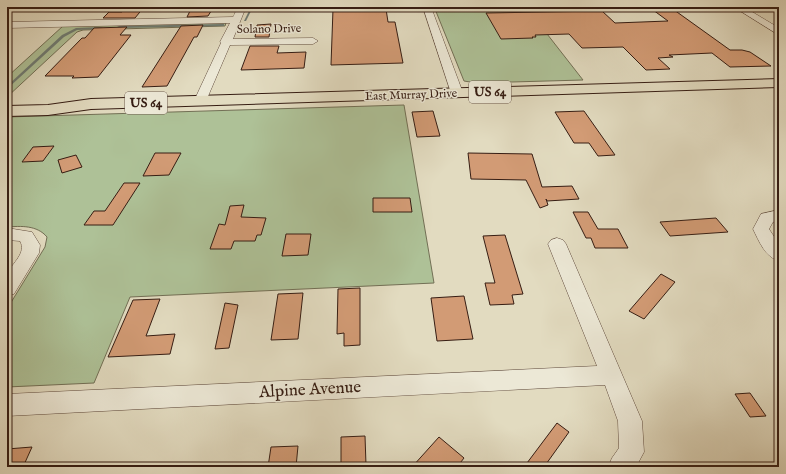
<svg xmlns="http://www.w3.org/2000/svg" width="786" height="474" font-family="'IM FELL English',serif">
<rect width="100%" height="100%" fill="#e2dbc0"/>
<filter id="stains"><feTurbulence type="fractalNoise" baseFrequency=".005" numOctaves="4"/><feColorMatrix values="0 0 0 0 .2 0 0 0 0 .09 0 0 0 0 .02 0 0 0 .5 -.17"/></filter>
<radialGradient id="worn" r=".72"><stop offset=".6" stop-color="#630" stop-opacity="0"/><stop offset="1" stop-color="#630" stop-opacity=".3"/></radialGradient>
<g fill="#aec197" stroke="#726f55">
<path d="M526 7 583 80 476 83 464 81 435 9Z"/>
<path d="M226 23 225 26 83 30 77 32 7 97V77L63 26Z"/>
<path d="M404 105 434 283 130 297 94 383 7 387V309L45 247 47 237C37 225 21 226 7 227V117Z"/>
</g>
<g fill="none" stroke-linecap="round" stroke-linejoin="round">
<g fill="#6f7c74" fill-rule="evenodd">
<path d="M251 7H253L246 21H244Z"/>
<path d="M223 24H224V26L119 28 117 27 119 26Z"/>
<path d="M101 27 103 28 102 29 77 30 64 37 7 89V86L62 35 76 28Z"/>
</g>
</g>
<g fill="#d29b75" stroke="#361d13">
<path d="M127 7H144L135 18H103L109 12H122Z"/>
<path d="M649 7H670L730 50H742L750 52 771 66 730 67 712 53 669 55 673 57 658 58 670 69 646 70 623 47 582 48 569 34 535 35 536 37H532L533 38 501 39 486 13 602 11 615 23 668 21Z"/>
<path d="M213 8 208 16 187 17 191 9Z"/>
<path d="M357 8V9H386L388 22H395L403 63 331 65 333 9Z"/>
<path d="M271 24 269 37H255L257 25Z"/>
<path d="M203 25 197 37H194L167 86 142 87 181 26Z"/>
<path d="M127 27 120 35H131L98 77 72 78 74 76H45L82 38H85L94 28Z"/>
<path d="M250 46H279L277 53 306 52 304 68 241 70Z"/>
<path d="M433 111 440 136 417 137 412 112Z"/>
<path d="M584 111 615 155 598 156 589 143H574L555 112Z"/>
<path d="M54 146 43 161 22 162 33 147Z"/>
<path d="M155 153H181L169 175 143 176Z"/>
<path d="M468 153 532 154 542 187 572 186 579 199 547 201 546 199 548 205 540 208 526 180 471 179Z"/>
<path d="M76 155 82 167 62 173 58 160Z"/>
<path d="M124 183H140L113 225H84L94 211H105Z"/>
<path d="M373 198H410L412 212H373Z"/>
<path d="M244 205 241 217 266 218 261 235H257L255 241H234L231 249H210L219 224 225 225 230 206Z"/>
<path d="M573 212H588L598 229H618L628 248H595L591 238H586Z"/>
<path d="M716 218 728 232 670 236 660 222Z"/>
<path d="M286 234H311L308 255 282 256Z"/>
<path d="M505 235 523 294 512 295 514 304 490 305 485 283H495L483 236Z"/>
<path d="M661 274 675 282 644 319 629 311Z"/>
<path d="M360 288V345L344 346V333L337 334 338 289Z"/>
<path d="M303 293 298 339 271 340 278 294Z"/>
<path d="M464 296 473 339 437 341 431 298Z"/>
<path d="M160 299 146 336 175 334 170 354 108 357 133 300Z"/>
<path d="M225 303 238 305 229 348 215 349Z"/>
<path d="M750 393 766 416 750 417 735 394Z"/>
<path d="M557 423 569 432 544 467H524Z"/>
<path d="M365 436 366 465 341 467V437Z"/>
<path d="M439 437 464 458 457 467H412Z"/>
<path d="M298 446 296 467H268L271 447Z"/>
<path d="M32 447 23 467H7V449Z"/>
</g>
<g fill="none" stroke-linecap="round" stroke-linejoin="round">
<defs>
<g id="street">
<path d="M238 7H246L233 39 313 38 318 41 313 44 230 45 206 101 204 104H196L194 101 221 43 220 42 230 23 7 28V22L233 17Z"/>
<path d="M423 7H431L463 93 461 95H453L451 93Z"/>
<path d="M734 7H744L779 28V35Z"/>
<path d="M779 210V220L773 222 769 229 779 244V261C765 257 759 241 753 229L761 214Z"/>
<path d="M7 228 32 232 40 245 39 253 14 294 7 296C7 289 5 279 8 273 12 263 27 253 20 241L7 240Z"/>
<path d="M557 238 563 240 566 244 642 421 644 452 636 467H608L612 458 619 448 618 421 605 385 7 416V394L597 366 548 244 551 240Z"/>
</g>
<path id="highway" d="M779 79V87L91 109 48 115 7 116V106L48 105 91 99Z"/>
</defs>
<use href="#street" stroke="#614c3e" stroke-width="1"/>
<use href="#highway" stroke="#361d13" stroke-width="2"/>
<use href="#street" fill="#ece8d6" fill-rule="evenodd"/>
<use href="#highway" fill="#e2dbc0" fill-rule="evenodd"/>
</g>
<g text-anchor="middle" dominant-baseline="central" stroke-width="3" stroke-linejoin="round" paint-order="stroke">
<g font-size="12" fill="#361d13" stroke="#ece8d6">
<text transform="translate(269 29) rotate(-1)">Solano Drive</text>
<text transform="translate(411 95) rotate(-2)">East Murray Drive</text>
</g>
<g fill="#ece8d6" stroke="#6d5a4e" stroke-width="1">
<rect x="469" y="81" width="42" height="22" rx="3"/>
<rect x="125" y="92" width="42" height="22" rx="3"/>
</g>
<g font-size="13" font-weight="bold" fill="#361d13">
<text x="490" y="92">US 64</text>
<text x="146" y="103">US 64</text>
</g>
<g font-size="17" fill="#361d13" stroke="#ece8d6">
<text transform="translate(310 390) rotate(-3)">Alpine Avenue</text>
</g>
</g>
<rect width="786" height="474" fill="none" stroke="#e2dbc0" stroke-width="24"/>
<rect x="8" y="8" width="770" height="458" fill="none" stroke="#361d13" stroke-width="2"/>
<rect x="12" y="12" width="762" height="450" fill="none" stroke="#361d13"/>
<rect width="100%" height="100%" filter="url(#stains)"/>
<rect width="100%" height="100%" fill="url(#worn)"/>
</svg>
